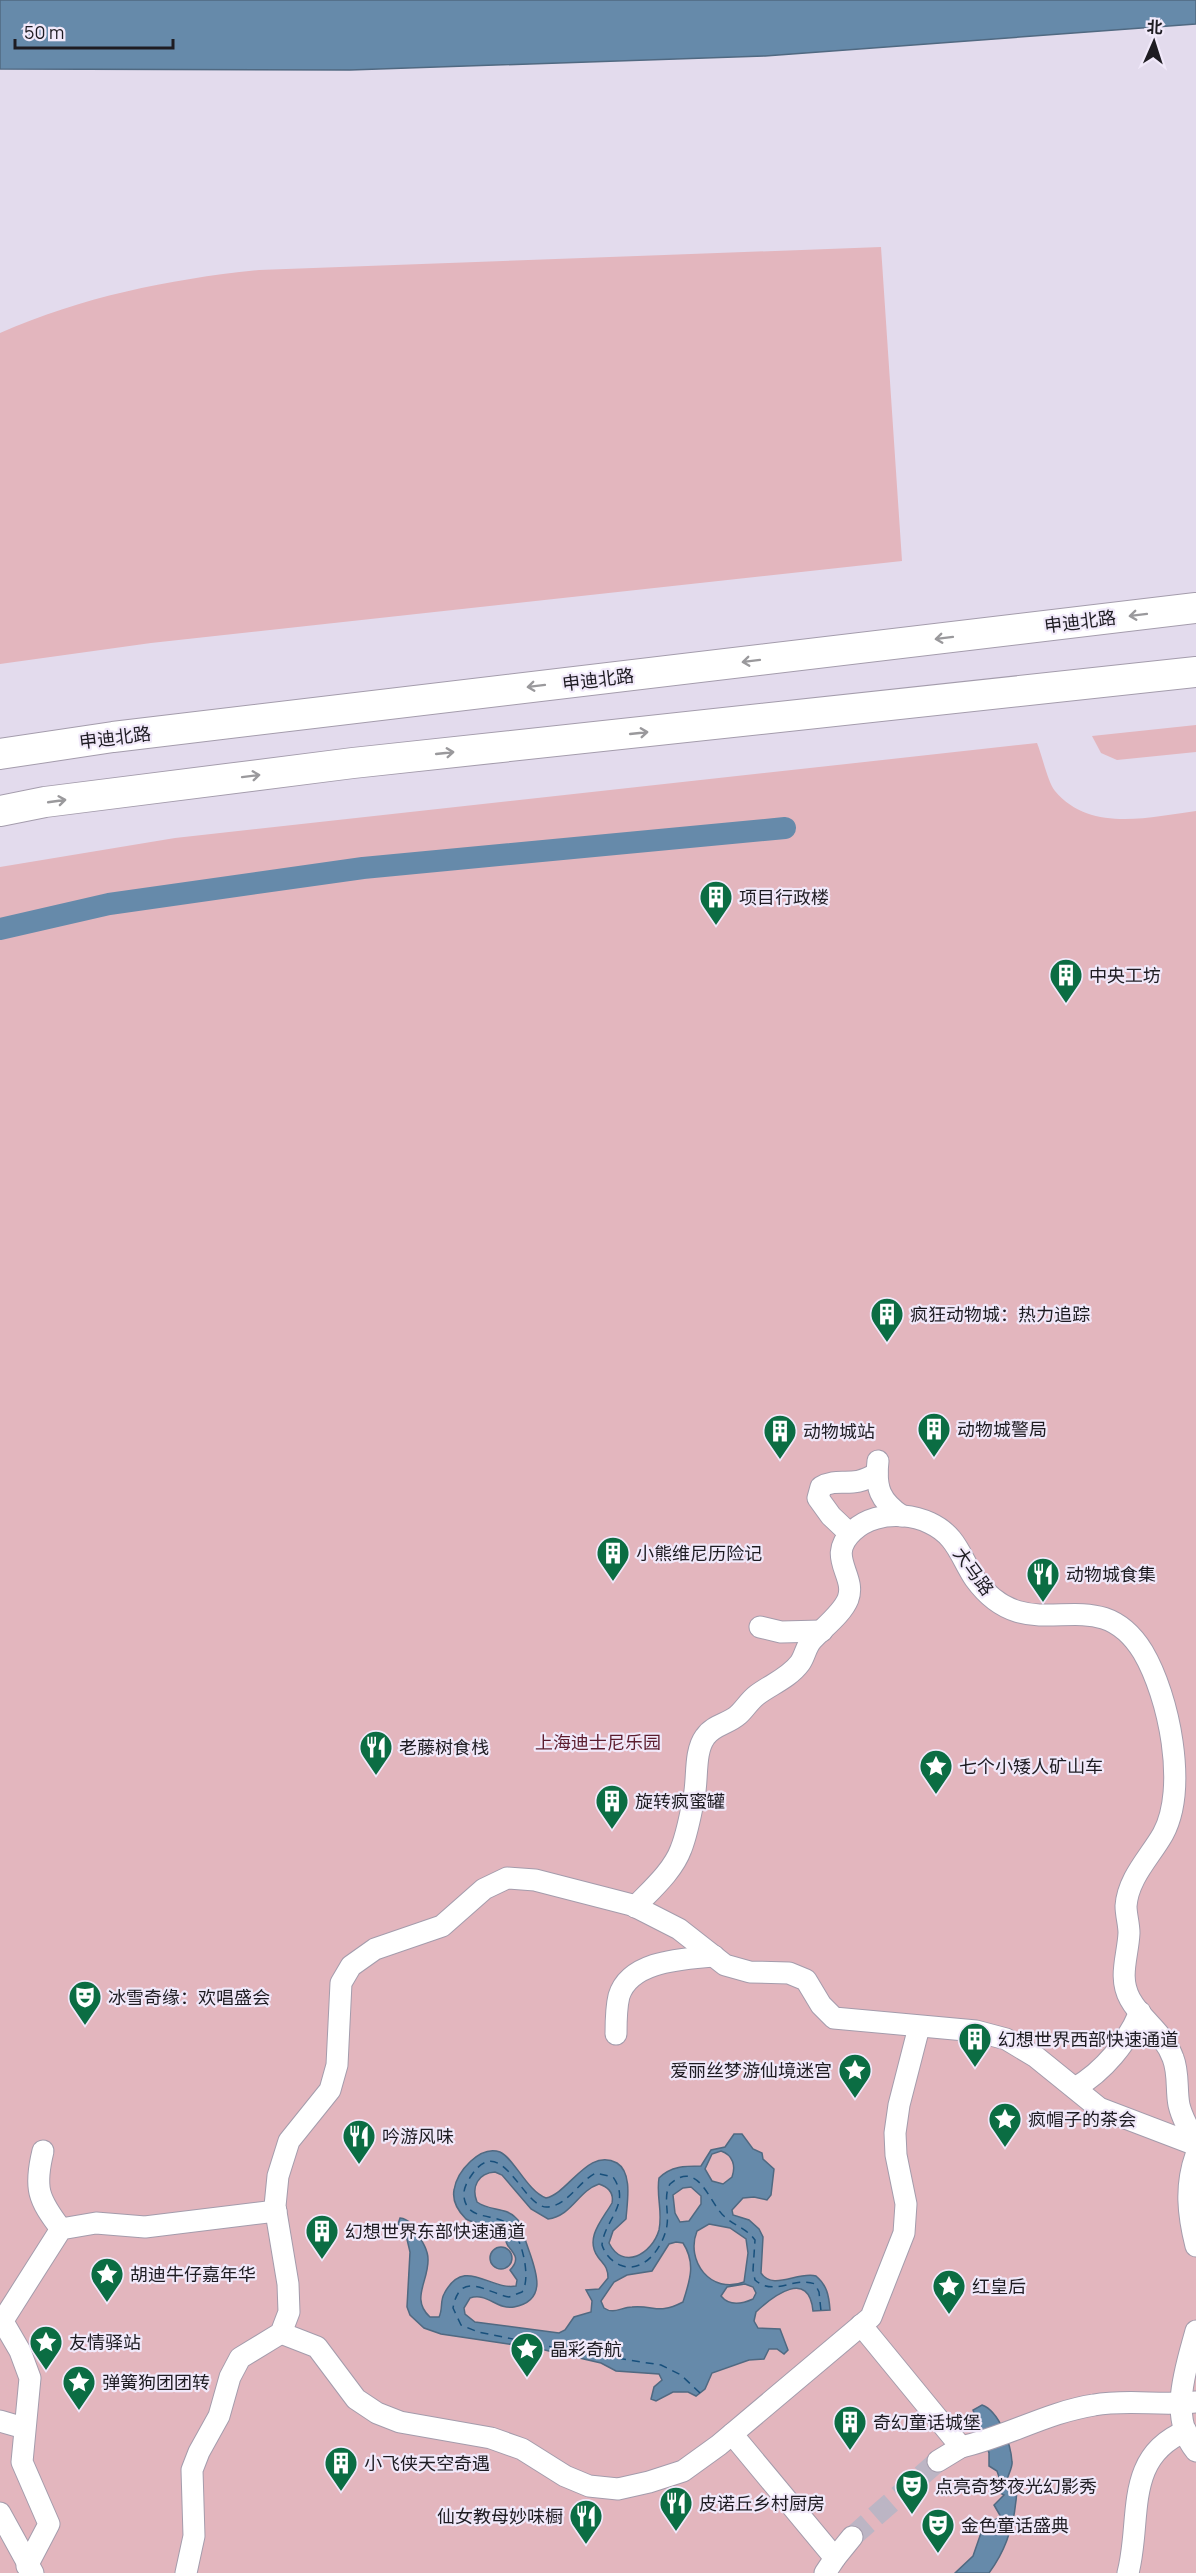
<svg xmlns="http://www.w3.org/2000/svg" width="1196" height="2573" font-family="Manrope,'Noto Sans SC',sans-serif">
<rect width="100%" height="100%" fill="#e3dbed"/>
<g fill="#e3b6be">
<path d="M881 247 902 561 151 643 0 664V333C82 297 170 279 259 270Z"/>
<path d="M1196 725V752L1117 760 1101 753 1092 736Z"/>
<path d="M1037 743C1042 755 1048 783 1055 791 1090 833 1150 817 1196 811V2573H0V867L175 838Z"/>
</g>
<g fill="#668aaa" stroke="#506981" stroke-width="1.5" fill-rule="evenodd">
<path d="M0 0H1196V24L765 56 350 70 0 69Z"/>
<path d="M734 2134H742L753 2149 762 2153 763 2159 774 2169 771 2195 767 2200 754 2197 743 2198 732 2210 733 2215 749 2220 759 2229 763 2237 761 2273C773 2291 798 2271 816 2276 827 2285 829 2296 830 2310L813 2311C809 2269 774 2295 756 2312L754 2321 758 2328 780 2329 788 2350 784 2354 777 2349H769L764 2359 749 2360 712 2373 705 2389 696 2396 688 2392H673L656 2401 651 2399 654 2387 662 2380 659 2374 616 2371 601 2363 536 2348 441 2334 424 2328 410 2315 407 2307 410 2252 406 2235 398 2224 400 2218C409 2219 413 2226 417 2233 422 2241 428 2250 428 2259 429 2281 410 2299 430 2317H439C443 2309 440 2301 444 2294 464 2255 490 2291 516 2286L517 2280 510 2270C520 2260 515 2254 508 2246 504 2240 506 2233 499 2229 490 2223 476 2225 466 2219 459 2212 452 2201 454 2190 457 2171 480 2145 500 2152 514 2158 527 2191 546 2198 569 2193 588 2147 617 2163 633 2173 627 2203 626 2219L613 2231 609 2243C623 2271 652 2254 659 2230 663 2212 656 2196 659 2178 671 2166 685 2166 701 2166L711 2150 725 2147ZM721 2151C733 2155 736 2166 732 2177L723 2184 712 2181 705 2169 712 2154ZM495 2172 502 2175 531 2209 548 2219C572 2216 578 2191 599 2184 608 2187 614 2193 612 2203 603 2219 584 2238 598 2257 604 2265 608 2267 608 2278L599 2289 586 2290 592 2301 591 2312 574 2317 565 2330 559 2333 475 2322 465 2314 464 2308 470 2298C487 2292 497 2310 514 2307 551 2300 534 2266 526 2242 523 2234 523 2223 515 2217 505 2207 489 2211 477 2202 471 2187 478 2173 495 2172ZM691 2187 701 2196V2204L689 2221 680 2222 675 2213 673 2195 683 2188ZM709 2224 730 2228 746 2239 748 2253 744 2282C711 2295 685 2261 697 2231ZM676 2242 683 2243C696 2263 690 2280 683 2302 658 2315 655 2305 632 2307 621 2307 614 2315 604 2308L601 2301 614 2282 627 2275 652 2271 669 2244ZM745 2284 753 2287 756 2293 753 2299C742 2304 729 2306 721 2296L727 2287Z"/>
<circle cx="501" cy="2258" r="11"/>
<path d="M982 2405C999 2411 1011 2444 1012 2462 1013 2466 1008 2475 1007 2480L1017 2482C1017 2516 1009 2546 989 2573H955L973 2556 981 2533 988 2532 990 2522 1001 2517 994 2505 1004 2495 996 2491 1000 2480 997 2471 989 2466V2453L973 2410Z"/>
</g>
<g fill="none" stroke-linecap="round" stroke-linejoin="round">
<path stroke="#668aaa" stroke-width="22" d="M0 929 109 904 363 868 785 828"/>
<path stroke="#18507c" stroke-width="1.5" stroke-dasharray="8 6" stroke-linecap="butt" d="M700 2393 681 2375 661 2365 577 2352 478 2332 461 2325 453 2308C460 2269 487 2293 509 2297L522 2292C532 2278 521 2234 508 2224 494 2213 467 2221 464 2197 463 2189 467 2182 471 2176 502 2129 523 2210 548 2207 568 2205 579 2181 596 2173L613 2177C632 2204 604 2220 602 2245 605 2254 611 2261 620 2265 644 2275 664 2246 667 2225 669 2212 663 2196 670 2184 699 2158 709 2204 725 2217 735 2226 746 2228 755 2240L753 2270 755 2280C774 2297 794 2276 815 2284L819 2292 821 2311"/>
<path stroke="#bcb5c4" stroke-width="21" stroke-dasharray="21 10" stroke-linecap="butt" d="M852 2537 938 2461"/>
<defs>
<g id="street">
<path d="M878 1461C875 1488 880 1501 902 1516"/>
<path d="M849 1533 831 1516 818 1498 821 1487C840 1476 851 1490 877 1473"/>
<path d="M760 1627 781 1632 822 1631"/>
<path d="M635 1907C651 1890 673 1871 681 1849 687 1834 691 1813 694 1797 698 1779 694 1752 705 1737 713 1725 728 1724 738 1715 745 1709 749 1701 757 1695 770 1685 789 1678 800 1663 805 1656 806 1646 812 1640 823 1628 842 1614 848 1599 857 1575 825 1557 853 1531 878 1507 929 1512 951 1539 961 1551 966 1566 975 1579 1030 1655 1095 1574 1143 1652 1169 1696 1188 1788 1163 1834 1150 1857 1128 1878 1126 1906 1126 1915 1129 1924 1129 1933 1128 1956 1118 1977 1130 1999 1142 2021 1164 2033 1173 2058 1179 2073 1176 2090 1179 2105 1182 2118 1189 2130 1196 2142"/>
<path d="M616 2034C616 2021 616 2008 619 1996 630 1960 684 1959 714 1956"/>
<path d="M1075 2088C1104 2071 1127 2043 1140 2012"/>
<path d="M43 2151C34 2188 38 2199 61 2229"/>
<path d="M1196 2155C1185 2186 1188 2214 1196 2246"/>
<path d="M2 2320 20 2351 30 2378 22 2462 49 2524 27 2566"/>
<path d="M0 2325 61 2229 96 2223 145 2227 276 2211"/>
<path d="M861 2325 961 2447C1006 2437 1048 2412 1094 2405 1127 2399 1162 2406 1196 2402"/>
<path d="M1196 2331C1186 2368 1168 2417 1196 2451"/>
<path d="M281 2333 317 2347 356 2399 377 2413 400 2422 491 2438 522 2449 565 2476 589 2486 618 2489 649 2482 683 2471 719 2445 871 2317 904 2233 906 2204 896 2155 895 2133 899 2105 919 2027"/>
<path d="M0 2421 24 2428"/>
<path d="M732 2434 835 2558 825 2573"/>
<path d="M938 2461 961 2447"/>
<path d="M0 2513 33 2573"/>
<path d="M835 2558 852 2537"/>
<path d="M186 2573 194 2536 192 2470 199 2452 219 2416 230 2377 240 2358 281 2333 289 2312 288 2284 275 2206 278 2176 289 2141 330 2090 337 2065 341 1983 351 1966 375 1949 442 1926 484 1889 507 1878 535 1880 632 1905 679 1929 725 1965 750 1972 789 1973 806 1980 821 2005 834 2018 976 2031 1006 2039 1036 2057 1099 2108 1196 2145"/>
<path d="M1128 2573C1142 2519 1123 2457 1186 2431"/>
</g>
<g id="secondary">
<path d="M0 754 113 737 1196 608"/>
<path d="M0 811 45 802 353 763 1196 672"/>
</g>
</defs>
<use href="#street" stroke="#a49cac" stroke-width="23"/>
<use href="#secondary" stroke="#a49cac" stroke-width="32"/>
<use href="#street" stroke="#fff" stroke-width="21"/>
<use href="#secondary" stroke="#fff" stroke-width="30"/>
</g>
<defs><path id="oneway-shaft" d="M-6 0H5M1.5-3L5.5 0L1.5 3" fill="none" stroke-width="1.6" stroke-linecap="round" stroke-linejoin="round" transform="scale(1.5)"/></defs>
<g stroke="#9a999c">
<use href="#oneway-shaft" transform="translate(1138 615) rotate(173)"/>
<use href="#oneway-shaft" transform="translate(944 638) rotate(173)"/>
<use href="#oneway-shaft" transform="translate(751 661) rotate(173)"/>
<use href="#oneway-shaft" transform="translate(536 686) rotate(173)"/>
<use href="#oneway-shaft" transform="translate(639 733) rotate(-6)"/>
<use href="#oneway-shaft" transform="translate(445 753) rotate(-6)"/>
<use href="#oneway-shaft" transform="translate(251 776) rotate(-7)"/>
<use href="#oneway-shaft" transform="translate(57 801) rotate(-8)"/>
</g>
<defs>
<symbol id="building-pin" viewBox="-11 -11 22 30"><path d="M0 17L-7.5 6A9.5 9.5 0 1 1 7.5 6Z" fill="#0b6d43" stroke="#f1e9fa"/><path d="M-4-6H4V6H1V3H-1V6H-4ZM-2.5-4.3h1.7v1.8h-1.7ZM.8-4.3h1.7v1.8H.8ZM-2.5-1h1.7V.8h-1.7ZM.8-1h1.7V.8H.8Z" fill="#fff"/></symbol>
<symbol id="restaurant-pin" viewBox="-11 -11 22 30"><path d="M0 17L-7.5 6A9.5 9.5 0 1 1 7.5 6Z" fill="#0b6d43" stroke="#f1e9fa"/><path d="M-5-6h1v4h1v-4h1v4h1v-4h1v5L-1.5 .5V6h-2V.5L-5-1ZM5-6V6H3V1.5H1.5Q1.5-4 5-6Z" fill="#fff"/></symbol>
<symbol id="sight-pin" viewBox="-11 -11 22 30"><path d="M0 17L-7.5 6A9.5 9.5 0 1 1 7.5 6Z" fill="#0b6d43" stroke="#f1e9fa"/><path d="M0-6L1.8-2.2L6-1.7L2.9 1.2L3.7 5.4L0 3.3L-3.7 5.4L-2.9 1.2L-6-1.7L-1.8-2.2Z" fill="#fff"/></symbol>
<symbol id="theatre-pin" viewBox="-11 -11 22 30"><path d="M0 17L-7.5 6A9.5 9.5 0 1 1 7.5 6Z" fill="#0b6d43" stroke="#f1e9fa"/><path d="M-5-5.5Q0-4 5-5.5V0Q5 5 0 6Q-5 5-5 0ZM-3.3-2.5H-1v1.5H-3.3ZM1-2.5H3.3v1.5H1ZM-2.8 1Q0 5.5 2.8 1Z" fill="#fff"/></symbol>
</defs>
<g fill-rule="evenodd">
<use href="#building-pin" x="697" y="878" width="38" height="52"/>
<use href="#building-pin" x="1047" y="956" width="38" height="52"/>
<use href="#building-pin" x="868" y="1295" width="38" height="52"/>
<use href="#building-pin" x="915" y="1410" width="38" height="52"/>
<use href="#building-pin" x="761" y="1412" width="38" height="52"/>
<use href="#building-pin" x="594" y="1534" width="38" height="52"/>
<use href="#restaurant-pin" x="1024" y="1555" width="38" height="52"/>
<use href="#restaurant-pin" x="357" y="1728" width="38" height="52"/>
<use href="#sight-pin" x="917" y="1747" width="38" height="52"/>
<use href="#building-pin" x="593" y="1782" width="38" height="52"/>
<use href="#theatre-pin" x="66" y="1978" width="38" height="52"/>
<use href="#building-pin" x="956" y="2020" width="38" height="52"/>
<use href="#sight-pin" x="836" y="2051" width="38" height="52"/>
<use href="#sight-pin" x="986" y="2100" width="38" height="52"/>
<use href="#restaurant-pin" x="340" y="2117" width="38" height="52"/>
<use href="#building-pin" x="303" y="2212" width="38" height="52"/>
<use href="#sight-pin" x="88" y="2255" width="38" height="52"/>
<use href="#sight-pin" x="930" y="2267" width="38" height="52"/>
<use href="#sight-pin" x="27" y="2323" width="38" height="52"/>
<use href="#sight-pin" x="508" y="2330" width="38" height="52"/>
<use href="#sight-pin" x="60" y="2363" width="38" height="52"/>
<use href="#building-pin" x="831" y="2403" width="38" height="52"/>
<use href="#building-pin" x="322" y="2444" width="38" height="52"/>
<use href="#theatre-pin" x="893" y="2467" width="38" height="52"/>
<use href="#restaurant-pin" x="657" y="2484" width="38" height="52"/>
<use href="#restaurant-pin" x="567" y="2497" width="38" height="52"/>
<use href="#theatre-pin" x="919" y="2506" width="38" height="52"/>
</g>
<g text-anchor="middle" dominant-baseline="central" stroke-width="4.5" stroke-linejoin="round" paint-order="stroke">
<g font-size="18" fill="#1e1c22" stroke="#f1e9fa">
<text transform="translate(1080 621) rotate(-7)">申迪北路</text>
<text transform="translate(598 679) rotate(-7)">申迪北路</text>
<text transform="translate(115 737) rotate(-7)">申迪北路</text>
<text transform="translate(974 1571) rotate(54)">大马路</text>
</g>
<g font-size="18" fill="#1e1c22" stroke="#f1e9fa" text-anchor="start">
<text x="739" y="897">项目行政楼</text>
<text x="1089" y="975">中央工坊</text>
<text x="910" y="1314">疯狂动物城：热力追踪</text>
<text x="957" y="1429">动物城警局</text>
<text x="803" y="1431">动物城站</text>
<text x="636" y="1553">小熊维尼历险记</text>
<text x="1066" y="1574">动物城食集</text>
<text x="399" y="1747">老藤树食栈</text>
<text x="959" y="1766">七个小矮人矿山车</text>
<text x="635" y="1801">旋转疯蜜罐</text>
<text x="108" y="1997">冰雪奇缘：欢唱盛会</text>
<text x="998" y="2039">幻想世界西部快速通道</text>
<text x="832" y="2070" text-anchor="end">爱丽丝梦游仙境迷宫</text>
<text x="1028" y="2119">疯帽子的茶会</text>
<text x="382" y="2136">吟游风味</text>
<text x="345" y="2231">幻想世界东部快速通道</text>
<text x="130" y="2274">胡迪牛仔嘉年华</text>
<text x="972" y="2286">红皇后</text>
<text x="69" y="2342">友情驿站</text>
<text x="550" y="2349">晶彩奇航</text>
<text x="102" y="2382">弹簧狗团团转</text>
<text x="873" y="2422">奇幻童话城堡</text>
<text x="364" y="2463">小飞侠天空奇遇</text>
<text x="935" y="2486">点亮奇梦夜光幻影秀</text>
<text x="699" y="2503">皮诺丘乡村厨房</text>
<text x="563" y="2516" text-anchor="end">仙女教母妙味橱</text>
<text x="961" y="2525">金色童话盛典</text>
</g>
<g font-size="18" fill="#5c1d2f" stroke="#f1e9fa">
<text x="598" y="1742">上海迪士尼乐园</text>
</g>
</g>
<g transform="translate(1154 42) rotate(3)" stroke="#f1e9fa" stroke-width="4.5" paint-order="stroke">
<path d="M0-4.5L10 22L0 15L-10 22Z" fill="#1e1c22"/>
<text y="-9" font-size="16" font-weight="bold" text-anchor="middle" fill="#1e1c22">北</text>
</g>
<path d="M15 39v9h158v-9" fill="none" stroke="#1e1c22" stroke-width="3"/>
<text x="24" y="39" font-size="18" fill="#1e1c22" stroke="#f1e9fa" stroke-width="4.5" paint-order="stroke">50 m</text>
</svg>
